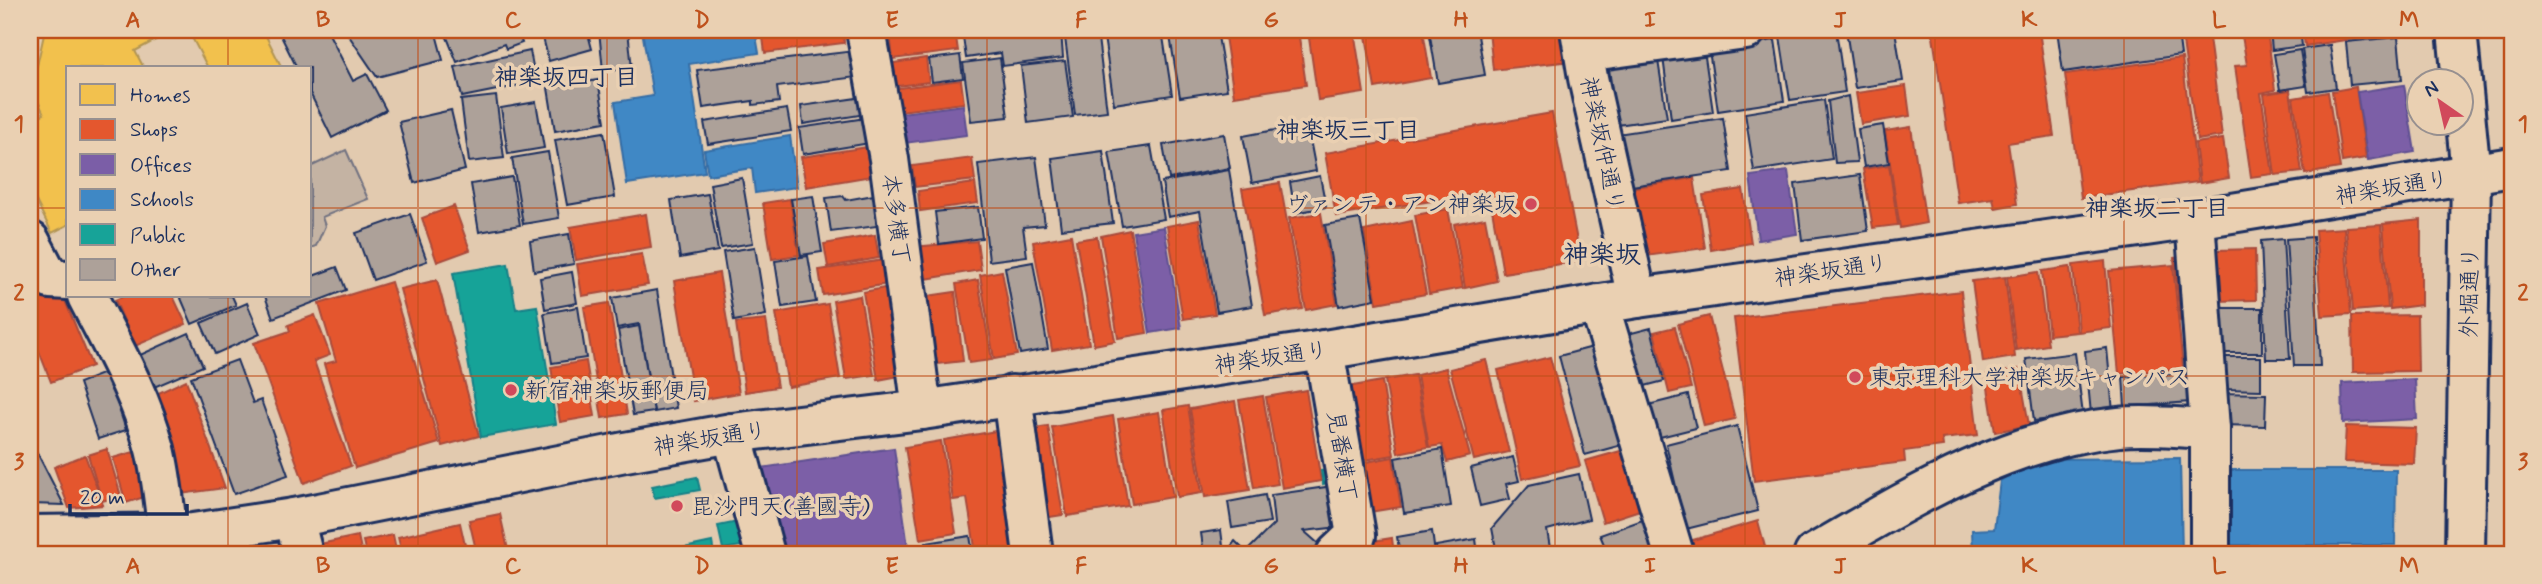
<svg xmlns="http://www.w3.org/2000/svg" width="2542" height="584" font-family="Mynerve,'Klee One',sans-serif">
<style>
.green{fill:#c4b3a3;stroke:#707180;stroke-width:2}
.homes{fill:#f2c14e;stroke:#b29553;stroke-width:2}
.shops{fill:#e4572e;stroke:#a84b3c;stroke-width:2}
.offices{fill:#7b5ea7;stroke:#5e5091;stroke-width:2}
.schools{fill:#3f88c5;stroke:#346da6;stroke-width:2}
.public{fill:#17a398;stroke:#188087;stroke-width:2}
.building{fill:#ada199;stroke:#1b2f5e;stroke-width:2}
.lines{fill:none;stroke-linecap:round;stroke-linejoin:round}
.minor-casing{stroke:#1b2f5e;stroke-width:44}
.major-casing{stroke:#1b2f5e;stroke-width:44}
.minor{stroke:#ead0b2;stroke-width:38}
.major{stroke:#ead0b2;stroke-width:38}
.grid{fill:none;stroke:#bf511c;stroke-width:2;stroke-opacity:0.55}
.poi-dot{fill:#d1495b;stroke:#ead0b2;stroke-width:2.5}
.labels{text-anchor:middle;stroke-width:7;stroke-linejoin:round;paint-order:stroke}
.street-label{font-size:23px;fill:#1b2f5e;stroke:#ead0b2}
.poi-label{font-size:23px;fill:#1b2f5e;stroke:#ead0b2;text-anchor:start}
.neighbourhood-label{font-size:24px;font-weight:bold;fill:#1b2f5e;stroke:#ead0b2}
.quarter-label{font-size:26px;font-weight:bold;fill:#1b2f5e;stroke:#ead0b2}
.neatline{fill:none;stroke:#bf511c;stroke-width:2.5}
.grid-label{font-size:23px;text-anchor:middle;font-weight:bold;fill:#bf511c}
</style>
<rect width="100%" height="100%" fill="#e2caaf"/>
<filter id="ink" filterUnits="userSpaceOnUse"><feTurbulence type="fractalNoise" baseFrequency=".0143" numOctaves="2"/><feDisplacementMap in="SourceGraphic" scale="14" xChannelSelector="R" yChannelSelector="G"/><feConvolveMatrix kernelMatrix="1 2 1 2 8 2 1 2 1" color-interpolation-filters="sRGB"/></filter>
<g filter="url(#ink)">
<!-- green -->
<polygon class="green" points="346,150 368,199 322,217 325,226 316,246 310,248 310,167"/>
<!-- homes -->
<g class="homes">
<polygon points="45,30 174,30 135,51 144,68 68,68 68,225 52,233 30,189 30,120 44,114 32,88"/>
<polygon points="188,30 263,30 282,68 208,68"/>
</g>
<!-- shops -->
<g class="shops">
<polygon points="762,30 843,30 844,43 765,53"/>
<polygon points="913,30 955,30 958,51 893,59 890,33"/>
<polygon points="1224,30 1298,30 1306,85 1234,96"/>
<polygon points="1365,30 1423,30 1431,78 1375,88"/>
<polygon points="1489,30 1567,30 1571,61 1493,70"/>
<polygon points="1932,30 2039,30 2054,136 2008,143 2017,204 1995,208 1993,198 1958,203"/>
<polygon points="2241,30 2267,30 2275,90 2261,93 2273,174 2251,177 2235,66 2247,65"/>
<polygon points="2303,30 2400,30 2400,32 2305,46"/>
<polygon points="1354,31 1364,93 1318,100 1309,38"/>
<polygon points="2209,38 2222,136 2197,140 2183,42"/>
<polygon points="926,58 929,82 890,87 887,64"/>
<polygon points="2182,58 2198,182 2081,198 2065,74"/>
<polygon points="961,80 964,103 893,112 890,89"/>
<polygon points="1906,86 1910,116 1861,124 1856,93"/>
<polygon points="2356,87 2366,158 2342,162 2332,91"/>
<polygon points="2290,90 2302,172 2275,175 2264,94"/>
<polygon points="2328,92 2340,168 2305,174 2293,98"/>
<polygon points="1552,113 1581,261 1503,273 1489,192 1336,216 1325,153"/>
<polygon points="1911,127 1926,223 1900,228 1885,131"/>
<polygon points="2223,139 2229,178 2200,183 2195,143"/>
<polygon points="868,147 872,176 806,187 801,157"/>
<polygon points="972,158 975,180 915,187 912,166"/>
<polygon points="1889,165 1898,225 1873,228 1863,169"/>
<polygon points="1694,178 1705,248 1639,257 1629,188"/>
<polygon points="975,183 978,203 920,211 918,191"/>
<polygon points="1280,183 1303,309 1265,315 1242,189"/>
<polygon points="1743,189 1751,243 1711,250 1703,195"/>
<polygon points="790,199 799,255 772,259 763,203"/>
<polygon points="454,206 470,250 437,262 422,218"/>
<polygon points="1448,209 1463,288 1429,294 1415,215"/>
<polygon points="1321,213 1337,304 1306,310 1289,218"/>
<polygon points="646,214 651,247 576,260 570,227"/>
<polygon points="1485,218 1497,281 1465,288 1454,224"/>
<polygon points="1199,220 1215,314 1183,319 1167,226"/>
<polygon points="2421,220 2421,305 2390,309 2383,224"/>
<polygon points="1412,221 1426,294 1377,303 1364,231"/>
<polygon points="2381,225 2388,308 2353,311 2346,227"/>
<polygon points="2344,228 2351,314 2322,316 2315,230"/>
<polygon points="1130,230 1147,333 1118,338 1101,236"/>
<polygon points="875,235 879,258 828,267 824,244"/>
<polygon points="1071,235 1089,344 1052,350 1033,242"/>
<polygon points="1097,237 1115,341 1094,345 1076,240"/>
<polygon points="977,241 981,270 919,280 914,247"/>
<polygon points="2255,249 2256,300 2216,301 2216,250"/>
<polygon points="642,254 648,285 582,296 577,264"/>
<polygon points="2195,256 2200,319 2180,321 2174,258"/>
<polygon points="884,260 888,284 823,295 819,270"/>
<polygon points="2105,261 2111,328 2079,332 2073,265"/>
<polygon points="2173,265 2183,368 2119,374 2109,271"/>
<polygon points="2070,267 2077,332 2049,335 2042,271"/>
<polygon points="1002,271 1017,355 994,359 980,275"/>
<polygon points="2038,272 2048,345 2016,350 2007,277"/>
<polygon points="719,273 739,393 694,401 674,281"/>
<polygon points="2005,277 2015,357 1983,362 1972,281"/>
<polygon points="437,280 479,436 442,446 400,289"/>
<polygon points="978,280 992,360 969,363 956,284"/>
<polygon points="391,282 439,443 355,468 324,364 336,361 319,304"/>
<polygon points="890,287 905,375 878,380 863,292"/>
<polygon points="61,291 92,366 51,382 30,328 30,303"/>
<polygon points="1961,291 1978,435 1942,439 1943,446 1904,451 1905,462 1754,481 1734,318"/>
<polygon points="955,292 963,361 929,365 920,297"/>
<polygon points="124,296 173,296 186,324 135,346 115,300"/>
<polygon points="860,296 874,375 846,379 833,301"/>
<polygon points="609,303 627,414 602,418 584,307"/>
<polygon points="828,304 840,378 788,387 776,313"/>
<polygon points="315,315 330,355 314,361 351,466 304,483 254,343 290,331 288,325"/>
<polygon points="2417,315 2418,371 2353,372 2352,316"/>
<polygon points="1709,316 1735,419 1704,426 1678,324"/>
<polygon points="766,320 777,387 745,392 736,323"/>
<polygon points="1675,327 1691,388 1669,393 1654,332"/>
<polygon points="1550,357 1580,466 1522,479 1498,370"/>
<polygon points="1486,360 1509,452 1474,460 1450,369"/>
<polygon points="586,361 595,416 560,422 551,367"/>
<polygon points="1446,368 1470,456 1447,462 1442,445 1429,447 1417,375"/>
<polygon points="2019,369 2029,425 1995,432 1986,375"/>
<polygon points="1415,375 1428,447 1398,453 1385,380"/>
<polygon points="186,380 225,488 181,494 152,396"/>
<polygon points="1382,381 1394,455 1353,462 1341,388"/>
<polygon points="1306,390 1321,481 1282,488 1266,397"/>
<polygon points="1263,396 1278,484 1254,488 1239,400"/>
<polygon points="1235,401 1250,490 1205,497 1190,409"/>
<polygon points="1188,406 1202,493 1177,497 1163,410"/>
<polygon points="1159,412 1173,497 1132,504 1118,419"/>
<polygon points="1113,416 1128,506 1067,516 1052,427"/>
<polygon points="1048,426 1063,515 1043,518 1028,429"/>
<polygon points="2346,426 2416,428 2414,464 2344,462"/>
<polygon points="996,431 1015,550 976,554 967,498 953,500 944,440"/>
<polygon points="941,441 956,533 920,539 905,447"/>
<polygon points="1631,448 1649,507 1603,522 1585,461"/>
<polygon points="107,449 121,496 102,501 88,455"/>
<polygon points="134,452 147,496 126,503 113,458"/>
<polygon points="85,455 103,505 69,508 54,467"/>
<polygon points="1393,457 1401,507 1363,513 1355,464"/>
<polygon points="500,514 509,554 477,554 469,520"/>
<polygon points="1758,521 1767,554 1689,554 1686,542"/>
<polygon points="460,523 467,554 402,554 398,537"/>
<polygon points="393,535 397,554 366,554 363,541"/>
<polygon points="358,536 362,554 317,554 315,545"/>
<polygon points="1392,538 1394,554 1368,554 1366,542"/>
</g>
<!-- offices -->
<g class="offices">
<polygon points="2404,85 2415,152 2368,160 2357,92"/>
<polygon points="963,105 967,135 897,144 893,114"/>
<polygon points="1788,171 1797,234 1758,240 1750,176"/>
<polygon points="1164,227 1181,328 1150,333 1133,232"/>
<polygon points="2415,379 2417,419 2343,423 2342,383"/>
<polygon points="894,448 909,554 783,554 761,468"/>
</g>
<!-- schools -->
<g class="schools">
<polygon points="642,30 755,30 759,53 689,64 705,172 627,184 615,102 653,96"/>
<polygon points="790,136 797,187 755,193 752,168 708,175 704,150"/>
<polygon points="2180,458 2182,554 1973,554 1972,530 1994,529 2000,481 2034,459"/>
<polygon points="2229,470 2396,470 2395,545 2229,545"/>
<polygon points="2232,550 2308,553 2308,554 2232,554"/>
</g>
<!-- public -->
<g class="public">
<polygon points="508,264 516,309 537,306 556,424 481,437 453,273"/>
<polygon points="1334,468 1337,481 1323,484 1321,471"/>
<polygon points="697,477 700,490 654,498 652,486"/>
<polygon points="743,521 747,545 723,549 718,526"/>
<polygon points="712,542 714,554 660,554 660,553"/>
</g>
<!-- building -->
<g class="building">
<polygon points="278,30 327,30 353,81 367,74 386,110 332,138 310,93 310,68 297,68"/>
<polygon points="345,30 435,30 443,60 377,77"/>
<polygon points="444,30 510,30 512,34 518,32 522,43 506,49 504,44 457,62"/>
<polygon points="541,30 587,30 592,49 549,61"/>
<polygon points="599,30 628,30 632,69 603,71"/>
<polygon points="962,30 1061,30 1063,58 1003,66 1001,53 966,58"/>
<polygon points="1064,30 1097,30 1107,111 1075,115"/>
<polygon points="1103,30 1162,30 1172,95 1114,104"/>
<polygon points="1169,30 1217,30 1227,90 1180,97"/>
<polygon points="1306,30 1347,30 1307,36"/>
<polygon points="1429,30 1477,30 1485,75 1438,83"/>
<polygon points="1779,30 1836,30 1845,92 1790,100"/>
<polygon points="1846,30 1895,30 1903,81 1855,88"/>
<polygon points="2057,30 2201,30 2202,36 2179,40 2181,55 2063,72"/>
<polygon points="2270,30 2300,30 2302,46 2272,50"/>
<polygon points="2398,37 2402,80 2350,85 2346,42"/>
<polygon points="1775,40 1784,101 1718,111 1709,50"/>
<polygon points="2330,45 2336,88 2308,92 2302,49"/>
<polygon points="1704,50 1713,112 1671,119 1663,57"/>
<polygon points="2300,50 2306,86 2280,90 2274,54"/>
<polygon points="530,51 536,82 462,97 455,67"/>
<polygon points="854,51 857,77 777,87 779,102 753,105 753,101 703,108 697,70"/>
<polygon points="1657,54 1667,118 1617,125 1608,62"/>
<polygon points="960,55 963,78 932,82 929,59"/>
<polygon points="1000,58 1008,117 971,121 963,63"/>
<polygon points="1065,61 1073,117 1028,123 1021,66"/>
<polygon points="598,80 605,122 555,131 548,88"/>
<polygon points="496,96 504,158 469,162 461,100"/>
<polygon points="1848,96 1857,162 1835,163 1828,101"/>
<polygon points="864,97 866,114 803,124 801,106"/>
<polygon points="1824,100 1832,159 1754,171 1745,113"/>
<polygon points="536,102 544,148 508,154 501,108"/>
<polygon points="787,109 791,131 708,144 704,122"/>
<polygon points="451,110 465,170 414,183 399,122"/>
<polygon points="866,118 870,143 803,154 799,128"/>
<polygon points="1723,118 1731,171 1625,187 1617,134"/>
<polygon points="1307,124 1316,171 1252,183 1243,136"/>
<polygon points="1883,125 1889,163 1864,167 1858,129"/>
<polygon points="604,132 615,197 567,205 555,140"/>
<polygon points="1224,134 1230,168 1169,179 1163,145"/>
<polygon points="1151,146 1164,219 1122,226 1109,152"/>
<polygon points="1103,151 1113,223 1061,229 1052,158"/>
<polygon points="548,152 559,218 523,224 512,158"/>
<polygon points="1036,157 1045,225 1023,227 1027,256 989,261 978,164"/>
<polygon points="1229,170 1252,306 1217,312 1200,211 1168,217 1162,182"/>
<polygon points="1860,175 1868,231 1802,240 1795,184"/>
<polygon points="1320,176 1326,207 1295,213 1290,182"/>
<polygon points="512,177 520,225 479,232 471,184"/>
<polygon points="742,178 753,243 721,248 710,184"/>
<polygon points="708,194 718,251 680,258 671,200"/>
<polygon points="874,195 877,226 831,232 826,198 843,196 846,200"/>
<polygon points="813,196 822,252 801,255 791,199"/>
<polygon points="978,207 982,238 939,244 935,212"/>
<polygon points="410,214 427,261 373,280 356,233"/>
<polygon points="1360,219 1375,299 1339,306 1325,225"/>
<polygon points="569,234 574,264 534,271 530,241"/>
<polygon points="2313,237 2320,366 2294,366 2286,239"/>
<polygon points="2283,239 2290,359 2266,359 2261,241"/>
<polygon points="755,247 766,315 734,321 723,252"/>
<polygon points="808,256 816,302 782,307 775,261"/>
<polygon points="1033,262 1048,349 1020,354 1005,267"/>
<polygon points="337,267 346,290 273,318 265,296 310,296 310,277"/>
<polygon points="572,272 577,303 545,309 540,278"/>
<polygon points="657,290 676,408 654,412 639,324 617,328 612,298"/>
<polygon points="180,296 232,296 236,305 192,324"/>
<polygon points="247,303 260,334 215,354 201,323"/>
<polygon points="578,307 586,358 552,363 544,313"/>
<rect x="2217" y="308" width="45" height="45"/>
<polygon points="639,326 654,412 633,415 618,330"/>
<polygon points="1651,328 1664,381 1637,388 1624,335"/>
<polygon points="189,333 203,366 154,387 140,355"/>
<polygon points="1604,344 1629,443 1585,455 1559,356"/>
<polygon points="2107,348 2113,412 2091,414 2085,351"/>
<polygon points="2075,353 2083,415 2034,421 2026,359"/>
<polygon points="2224,357 2261,357 2261,390 2224,389"/>
<polygon points="237,360 253,403 261,400 288,475 234,494 191,377"/>
<polygon points="107,372 126,430 98,439 79,383"/>
<polygon points="2188,373 2190,402 2125,407 2123,377"/>
<polygon points="2219,393 2266,394 2265,426 2219,425"/>
<polygon points="1688,395 1696,428 1656,438 1648,405"/>
<polygon points="1737,426 1758,511 1686,529 1666,444"/>
<polygon points="30,439 64,505 30,504"/>
<polygon points="1442,449 1451,506 1404,513 1395,458"/>
<polygon points="1513,457 1519,481 1506,484 1510,499 1480,506 1471,468"/>
<polygon points="1579,474 1589,519 1547,530 1551,554 1497,554 1492,528 1529,485"/>
<polygon points="1333,486 1339,527 1304,531 1321,546 1310,554 1252,554 1248,550 1274,524 1271,495"/>
<polygon points="1265,495 1270,522 1232,528 1228,502"/>
<polygon points="1648,518 1661,554 1608,554 1600,535"/>
<polygon points="1221,530 1224,554 1204,554 1201,533"/>
<polygon points="1432,531 1435,554 1400,554 1397,537"/>
<polygon points="970,536 973,554 928,554 926,543"/>
<polygon points="1476,539 1478,554 1437,554 1436,546"/>
<polygon points="1235,541 1248,554 1236,554 1230,548"/>
</g>
<g class="lines">
<defs>
<g id="minor">
<polyline points="866,30 889,159 922,410"/>
<polyline points="1580,30 1588,78 1637,298"/>
<polyline points="1584,52 1746,30"/>
<polyline points="2195,219 2210,429 2210,554"/>
<polyline points="30,241 50,279 68,280"/>
<path d="M 87,296 C 112,345 141,395 155,449 C 162,477 164,505 168,534"/>
<polyline points="1599,304 1674,554"/>
<polyline points="1324,350 1356,535 1336,554"/>
<polyline points="1012,395 1033,554"/>
<polyline points="732,433 765,554"/>
<polyline points="294,518 303,554"/>
<polyline points="30,535 193,533 294,518 625,452 732,433 922,410 1324,350 1637,298 2195,219 2512,167"/>
<path d="M 1814,554 C 1909,499 2007,438 2119,427 C 2148,424 2180,428 2210,429"/>
</g>
<polyline id="major" points="2457,30 2471,174 2465,554"/>
</defs>
<!-- minor casing -->
<use href="#minor" class="minor-casing"/>
<!-- major casing -->
<use href="#major" class="major-casing"/>
<!-- minor -->
<use href="#minor" class="minor"/>
<!-- major -->
<use href="#major" class="major"/>
</g>
</g>
<!-- grid -->
<path class="grid" d="M 228,30 L 228,68M 418,30 L 418,554M 607,30 L 607,554M 797,30 L 797,554M 987,30 L 987,554M 1176,30 L 1176,554M 1366,30 L 1366,554M 1555,30 L 1555,554M 1745,30 L 1745,554M 1935,30 L 1935,554M 2124,30 L 2124,554M 2314,30 L 2314,554M 30,208 L 68,208M 310,208 L 2512,208M 228,296 L 228,554M 30,376 L 2512,376"/>
<!-- markers -->
<g class="poi-dot">
<circle cx="1531" cy="204" r="7"/>
<circle cx="1855" cy="377" r="7"/>
<circle cx="511" cy="390" r="7"/>
<circle cx="677" cy="506" r="7"/>
</g>
<g class="labels">
<!-- street labels -->
<g class="street-label">
<text transform="translate(1603 144) rotate(78)" y="8">神楽坂仲通り</text>
<text transform="translate(2392 187) rotate(-9)" y="8">神楽坂通り</text>
<text transform="translate(897 219) rotate(82)" y="8">本多横丁</text>
<text transform="translate(1831 270) rotate(-8)" y="8">神楽坂通り</text>
<text transform="translate(2469 292) rotate(-89)" y="8">外堀通り</text>
<text transform="translate(1271 357) rotate(-8)" y="8">神楽坂通り</text>
<text transform="translate(710 438) rotate(-9)" y="8">神楽坂通り</text>
<text transform="translate(1343 456) rotate(81)" y="8">見番横丁</text>
</g>
<!-- poi labels -->
<g class="poi-label">
<text x="1517" y="212" text-anchor="end">ヴァンテ・アン神楽坂</text>
<text x="1869" y="385">東京理科大学神楽坂キャンパス</text>
<text x="525" y="398">新宿神楽坂郵便局</text>
<text x="691" y="514">毘沙門天(善國寺)</text>
</g>
<!-- neighbourhood labels -->
<g class="neighbourhood-label">
<text x="566" y="85">神楽坂四丁目</text>
<text x="1348" y="138">神楽坂三丁目</text>
<text x="2157" y="216">神楽坂二丁目</text>
</g>
<!-- quarter labels -->
<g class="quarter-label">
<text x="1602" y="263">神楽坂</text>
</g>
</g>
<!-- margin -->
<rect width="2542" height="584" fill="none" stroke="#ead0b2" stroke-width="77"/>
<!-- legend -->
<rect x="66" y="66" width="245" height="231" fill="#ead0b2" stroke="#979090" stroke-width="2"/>
<rect x="80" y="84" width="35" height="21" fill="#f2c14e" stroke="#979090" stroke-width="2"/>
<text x="130" y="102" font-size="21" fill="#1b2f5e">Homes</text>
<rect x="80" y="119" width="35" height="21" fill="#e4572e" stroke="#979090" stroke-width="2"/>
<text x="130" y="136" font-size="21" fill="#1b2f5e">Shops</text>
<rect x="80" y="154" width="35" height="21" fill="#7b5ea7" stroke="#979090" stroke-width="2"/>
<text x="130" y="172" font-size="21" fill="#1b2f5e">Offices</text>
<rect x="80" y="189" width="35" height="21" fill="#3f88c5" stroke="#979090" stroke-width="2"/>
<text x="130" y="206" font-size="21" fill="#1b2f5e">Schools</text>
<rect x="80" y="224" width="35" height="21" fill="#17a398" stroke="#979090" stroke-width="2"/>
<text x="130" y="242" font-size="21" fill="#1b2f5e">Public</text>
<rect x="80" y="259" width="35" height="21" fill="#ada199" stroke="#979090" stroke-width="2"/>
<text x="130" y="276" font-size="21" fill="#1b2f5e">Other</text>
<!-- north arrow -->
<g transform="translate(2440 102) rotate(326)"><circle r="33" fill="#ead0b2" stroke="#979090" stroke-width="2"/>
<path d="M0-5L12 26L0 18L-12 26Z" fill="#d1495b"/>
<text y="-10" font-size="19" font-weight="bold" text-anchor="middle" fill="#1b2f5e">N</text>
</g>
<!-- scale -->
<path d="M70 504v10h117v-10" fill="none" stroke="#1b2f5e" stroke-width="3.5"/>
<text x="80" y="504" font-size="21" fill="#1b2f5e" stroke="#ead0b2" stroke-width="5" paint-order="stroke">20 m</text>
<rect x="38" y="38" width="2466" height="508" class="neatline"/>
<g class="grid-label">
<text x="133" y="27">A</text>
<text x="323" y="27">B</text>
<text x="513" y="27">C</text>
<text x="702" y="27">D</text>
<text x="892" y="27">E</text>
<text x="1081" y="27">F</text>
<text x="1271" y="27">G</text>
<text x="1461" y="27">H</text>
<text x="1650" y="27">I</text>
<text x="1840" y="27">J</text>
<text x="2029" y="27">K</text>
<text x="2219" y="27">L</text>
<text x="2409" y="27">M</text>
<text x="19" y="131">1</text>
<text x="2523" y="131">1</text>
<text x="19" y="300">2</text>
<text x="2523" y="300">2</text>
<text x="19" y="469">3</text>
<text x="2523" y="469">3</text>
<text x="133" y="573">A</text>
<text x="323" y="573">B</text>
<text x="513" y="573">C</text>
<text x="702" y="573">D</text>
<text x="892" y="573">E</text>
<text x="1081" y="573">F</text>
<text x="1271" y="573">G</text>
<text x="1461" y="573">H</text>
<text x="1650" y="573">I</text>
<text x="1840" y="573">J</text>
<text x="2029" y="573">K</text>
<text x="2219" y="573">L</text>
<text x="2409" y="573">M</text>
</g>
</svg>
